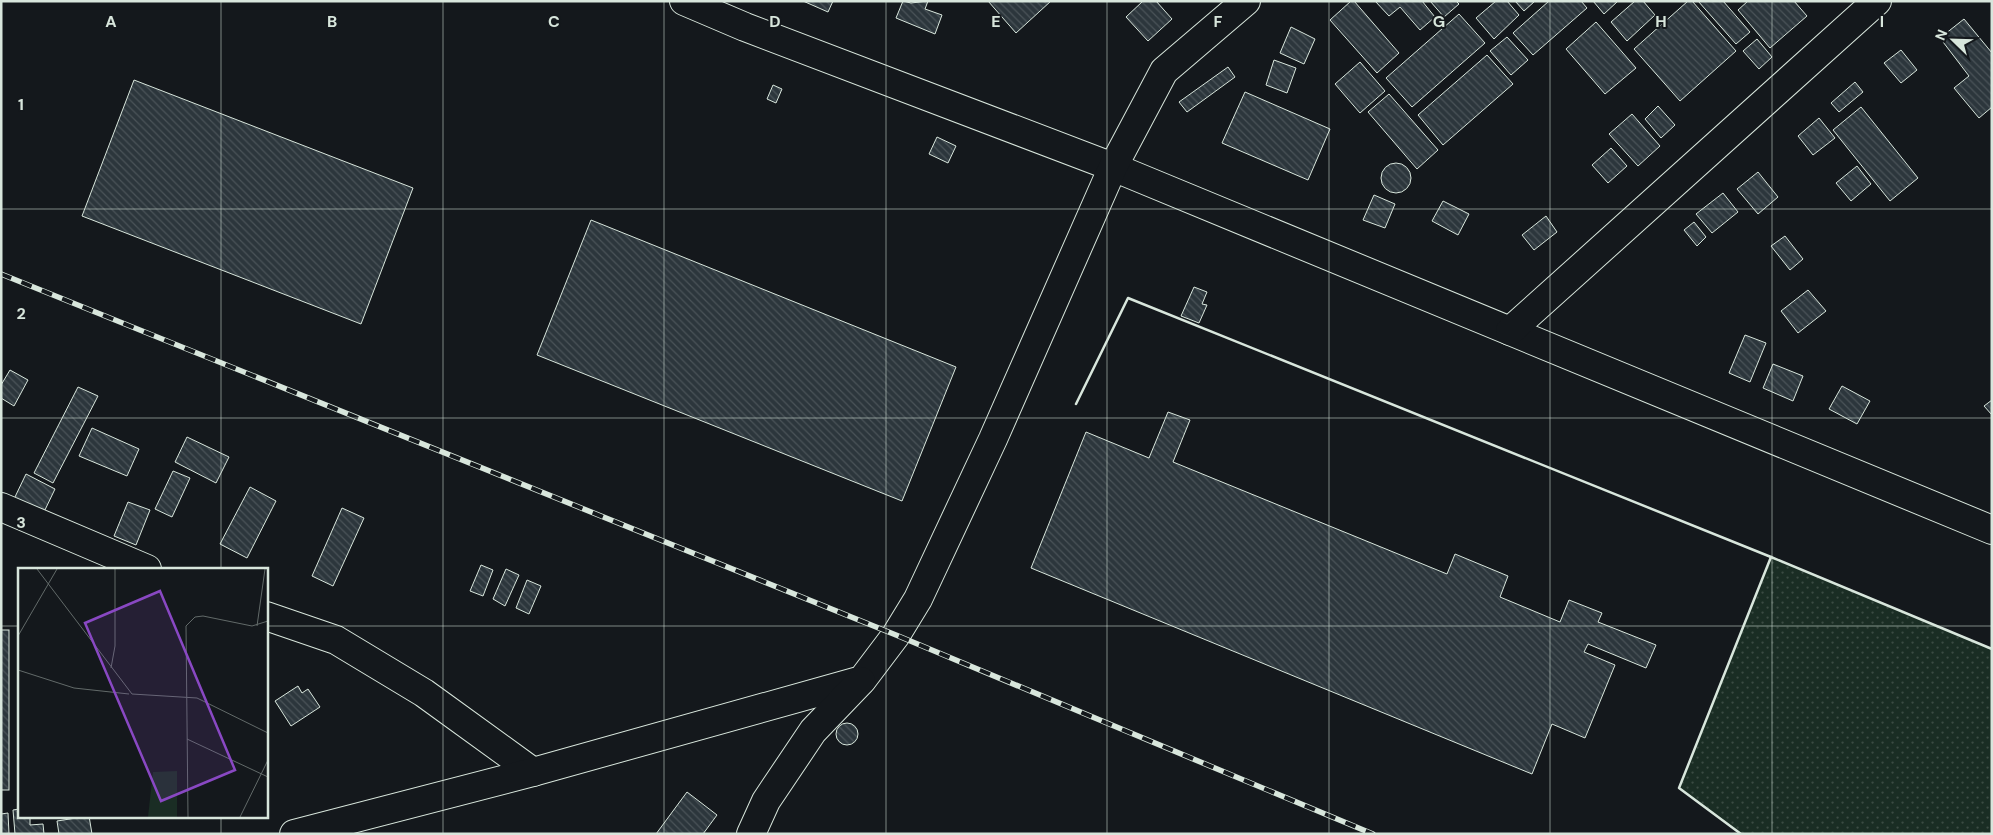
<svg xmlns="http://www.w3.org/2000/svg" width="1993" height="835" font-family="'DM Sans',sans-serif">
<style>
.grass{fill:url(#grass-dots);stroke:#939e99}
.building{fill:url(#building-back-hatch);stroke:#d8e6dc}
.lines{fill:none;stroke-linecap:round;stroke-linejoin:round}
.street-casing{stroke:#d8e6dc;stroke-width:30}
.street{stroke:#14181c;stroke-width:28}
.rail-casing{stroke:#d8e6dc;stroke-width:5.5}
.rail{stroke:#14181c;stroke-width:4;stroke-dasharray:11;stroke-linecap:butt}
.wall{stroke:#d8e6dc;stroke-width:2.5}
.grid{fill:none;stroke:#d8e6dc;stroke-width:1;stroke-opacity:0.55}
.inset-road{fill:none;stroke:#626a69;stroke-width:1}
.view{fill:#8948c3;fill-opacity:0.15;stroke:#8948c3;stroke-width:2.5}
.inset-edge{fill:none;stroke:#d8e6dc;stroke-width:2.5}
.grid-label{font-size:16px;text-anchor:middle;font-weight:bold;fill:#d8e6dc;stroke:#14181c;stroke-width:4;stroke-linejoin:round;paint-order:stroke}
</style>
<defs>
<pattern id="grass-dots" width="8" height="8" patternUnits="userSpaceOnUse" patternTransform="scale(1.25)"><rect width="8" height="8" fill="#1a2d24"/><path d="M2 2h.1M6 6h.1" fill="none" stroke="#3b4b43" stroke-width="1.8" stroke-linecap="round"/></pattern>
<pattern id="building-back-hatch" width="6" height="6" patternUnits="userSpaceOnUse" patternTransform="scale(1.25)"><rect width="6" height="6" fill="#2c363c"/><path d="M-1 5l2 2M0 0l6 6M5-1l2 2" fill="none" stroke="#4a5358"/></pattern>
</defs>
<rect width="100%" height="100%" fill="#14181c"/>
<!-- grass -->
<polygon class="grass" points="1771,557 1992,649 1992,834 1741,834 1679,788"/>
<!-- building -->
<g class="building">
<polygon points="803,1 833,1 828,12"/>
<polygon points="903,1 911,3 928,1 925,9 942,15 935,34 896,18"/>
<polygon points="988,1 1051,1 1016,33"/>
<polygon points="1143,1 1156,1 1172,19 1148,41 1126,17"/>
<polygon points="1351,1 1354,1 1399,53 1377,73 1330,20"/>
<polygon points="1375,1 1422,1 1435,17 1420,30 1400,7 1389,16"/>
<polygon points="1430,1 1456,1 1459,4 1444,17"/>
<polygon points="1496,1 1507,1 1519,15 1494,39 1476,18"/>
<polygon points="1515,1 1535,1 1524,11"/>
<polygon points="1549,1 1581,1 1587,8 1533,55 1513,33"/>
<polygon points="1593,1 1618,1 1604,14"/>
<polygon points="1635,1 1643,1 1655,15 1627,41 1611,22"/>
<polygon points="1688,1 1692,1 1736,51 1680,101 1634,49"/>
<polygon points="1698,1 1723,1 1750,32 1736,44"/>
<polygon points="1748,1 1794,1 1807,16 1770,48 1738,10"/>
<polygon points="1459,14 1485,43 1412,107 1386,78"/>
<polygon points="1964,19 1992,53 1992,107 1979,118 1954,88 1969,76 1940,38"/>
<polygon points="1596,22 1636,68 1605,94 1566,49"/>
<polygon points="1291,27 1315,39 1304,64 1280,53"/>
<polygon points="1507,37 1528,60 1511,75 1490,51"/>
<polygon points="1757,39 1772,57 1759,69 1743,51"/>
<polygon points="1901,50 1917,70 1901,83 1884,63"/>
<polygon points="1487,55 1513,84 1443,145 1418,115"/>
<polygon points="1274,60 1296,68 1287,93 1266,85"/>
<polygon points="1360,62 1385,91 1360,113 1335,84"/>
<polygon points="1228,67 1235,77 1187,112 1179,102"/>
<polygon points="134,80 413,188 361,324 82,216"/>
<polygon points="1855,82 1863,92 1839,112 1831,103"/>
<polygon points="773,85 782,89 776,103 767,99"/>
<polygon points="1245,92 1330,129 1308,180 1222,143"/>
<polygon points="1389,94 1438,150 1417,169 1368,112"/>
<polygon points="1658,106 1675,125 1661,138 1645,119"/>
<polygon points="1861,107 1918,178 1890,201 1833,130"/>
<polygon points="1632,114 1660,146 1638,166 1609,134"/>
<polygon points="1819,118 1835,138 1813,155 1798,136"/>
<polygon points="937,137 956,146 948,163 929,154"/>
<polygon points="1611,148 1627,166 1608,183 1592,165"/>
<circle cx="1396" cy="178" r="15"/>
<polygon points="1857,166 1871,184 1851,201 1836,183"/>
<polygon points="1758,172 1778,197 1758,214 1737,189"/>
<polygon points="1723,193 1738,212 1712,233 1696,214"/>
<polygon points="1374,195 1395,204 1385,228 1363,220"/>
<polygon points="1443,201 1469,214 1458,235 1432,221"/>
<polygon points="1546,216 1557,232 1534,250 1522,235"/>
<polygon points="591,220 956,367 902,501 537,355"/>
<polygon points="1694,222 1706,237 1697,246 1684,230"/>
<polygon points="1785,236 1803,259 1790,270 1771,246"/>
<polygon points="1194,287 1207,292 1202,304 1207,305 1199,323 1181,316"/>
<polygon points="1808,290 1826,311 1798,333 1781,311"/>
<polygon points="1745,335 1766,343 1750,382 1729,373"/>
<polygon points="1773,364 1803,376 1793,401 1763,388"/>
<polygon points="10,370 28,380 14,406 1,398 1,385"/>
<polygon points="1842,386 1870,401 1857,424 1829,409"/>
<polygon points="78,387 98,396 53,483 34,473"/>
<polygon points="1992,400 1992,415 1984,406"/>
<polygon points="1168,412 1190,420 1173,462 1447,574 1455,554 1508,576 1500,597 1560,622 1569,600 1602,613 1598,622 1656,645 1646,668 1588,644 1584,652 1615,665 1585,738 1552,724 1532,774 1031,568 1086,432 1149,458"/>
<polygon points="92,428 139,449 127,476 79,456"/>
<polygon points="187,437 229,457 216,483 175,462"/>
<polygon points="173,471 190,478 172,517 155,509"/>
<polygon points="26,474 55,489 43,514 14,499"/>
<polygon points="250,487 276,501 247,558 220,544"/>
<polygon points="128,502 150,510 136,545 114,536"/>
<polygon points="342,508 364,518 333,586 312,576"/>
<polygon points="481,565 493,570 483,596 470,591"/>
<polygon points="506,569 519,575 505,606 493,599"/>
<polygon points="527,580 541,586 529,614 516,608"/>
<rect x="1" y="630" width="8" height="160"/>
<polygon points="298,686 302,693 308,689 320,707 291,726 275,701"/>
<circle cx="847" cy="734" r="11"/>
<polygon points="687,792 717,815 703,834 656,834"/>
<polygon points="19,809 19,816 30,816 30,825 43,824 44,834 15,834 13,810"/>
<polygon points="8,813 9,834 1,834 1,814"/>
<polygon points="89,816 92,834 59,834 57,821"/>
</g>
<g class="lines">
<defs>
<g id="street">
<polyline points="684,1 745,27 1113,167 1992,530"/>
<polyline points="1510,331 1877,1"/>
<polyline points="1,507 147,569"/>
<polyline points="266,616 336,640 424,693 533,772"/>
<polyline points="294,834 533,772 862,680 896,635 918,599 993,439 1113,167 1164,71 1246,1"/>
<polyline points="751,834 766,801 813,731 861,681"/>
</g>
</defs>
<!-- street casing -->
<use href="#street" class="street-casing"/>
<!-- street -->
<use href="#street" class="street"/>
<defs>
<polyline id="rail" points="1,274 896,635 1373,834"/>
</defs>
<!-- rail casing -->
<use href="#rail" class="rail-casing"/>
<!-- rail -->
<use href="#rail" class="rail"/>
<!-- wall -->
<g class="wall">
<polyline points="1076,404 1128,298 1771,557"/>
<polyline points="1741,834 1679,788 1771,557 1992,649"/>
</g>
</g>
<!-- grid -->
<path class="grid" d="M 221,1 L 221,569M 443,1 L 443,834M 664,1 L 664,834M 886,1 L 886,834M 1107,1 L 1107,834M 1329,1 L 1329,834M 1550,1 L 1550,834M 1772,1 L 1772,834M 1,209 L 1992,209M 1,418 L 1992,418M 1,626 L 19,626M 266,626 L 1992,626M 221,816 L 221,834"/>
<!-- overview -->
<g transform="translate(18 568)">
<rect width="250" height="250" fill="#14181c"/>
<path d="M 159,203 L 159,249 L 130,249 L 135,204 Z" fill="#1a2d24"/>
<path class="inset-road" d="M 19,1 L 114,126 L 179,130 L 250,165M 239,58 L 247,1M 0,68 L 39,1M 93,100 L 97,78 L 97,1M 0,102 L 56,120 L 111,126M 169,171 L 250,209M 170,249 L 168,58 L 177,49 L 185,48 L 234,58 L 250,53M 222,249 L 250,192"/>
<path class="view" d="M 142,23 L 217,202 L 143,233 L 67,55 Z"/>
<rect width="250" height="250" class="inset-edge"/>
</g>
<g class="grid-label">
<text x="111" y="27">A</text>
<text x="332" y="27">B</text>
<text x="554" y="27">C</text>
<text x="775" y="27">D</text>
<text x="996" y="27">E</text>
<text x="1218" y="27">F</text>
<text x="1439" y="27">G</text>
<text x="1661" y="27">H</text>
<text x="1882" y="27">I</text>
<text x="21" y="110">1</text>
<text x="21" y="319">2</text>
<text x="21" y="528">3</text>
</g>
<!-- border -->
<rect width="1993" height="835" fill="none" stroke="#d8e6dc" stroke-width="5"/>
<!-- north arrow -->
<g transform="translate(1953 40) rotate(293)" stroke="#14181c" stroke-width="4" paint-order="stroke">
<path d="M0-4L9 19L0 12L-9 19Z" fill="#d8e6dc"/>
<text y="-8" font-size="14" font-weight="bold" text-anchor="middle" fill="#d8e6dc">N</text>
</g>
</svg>
